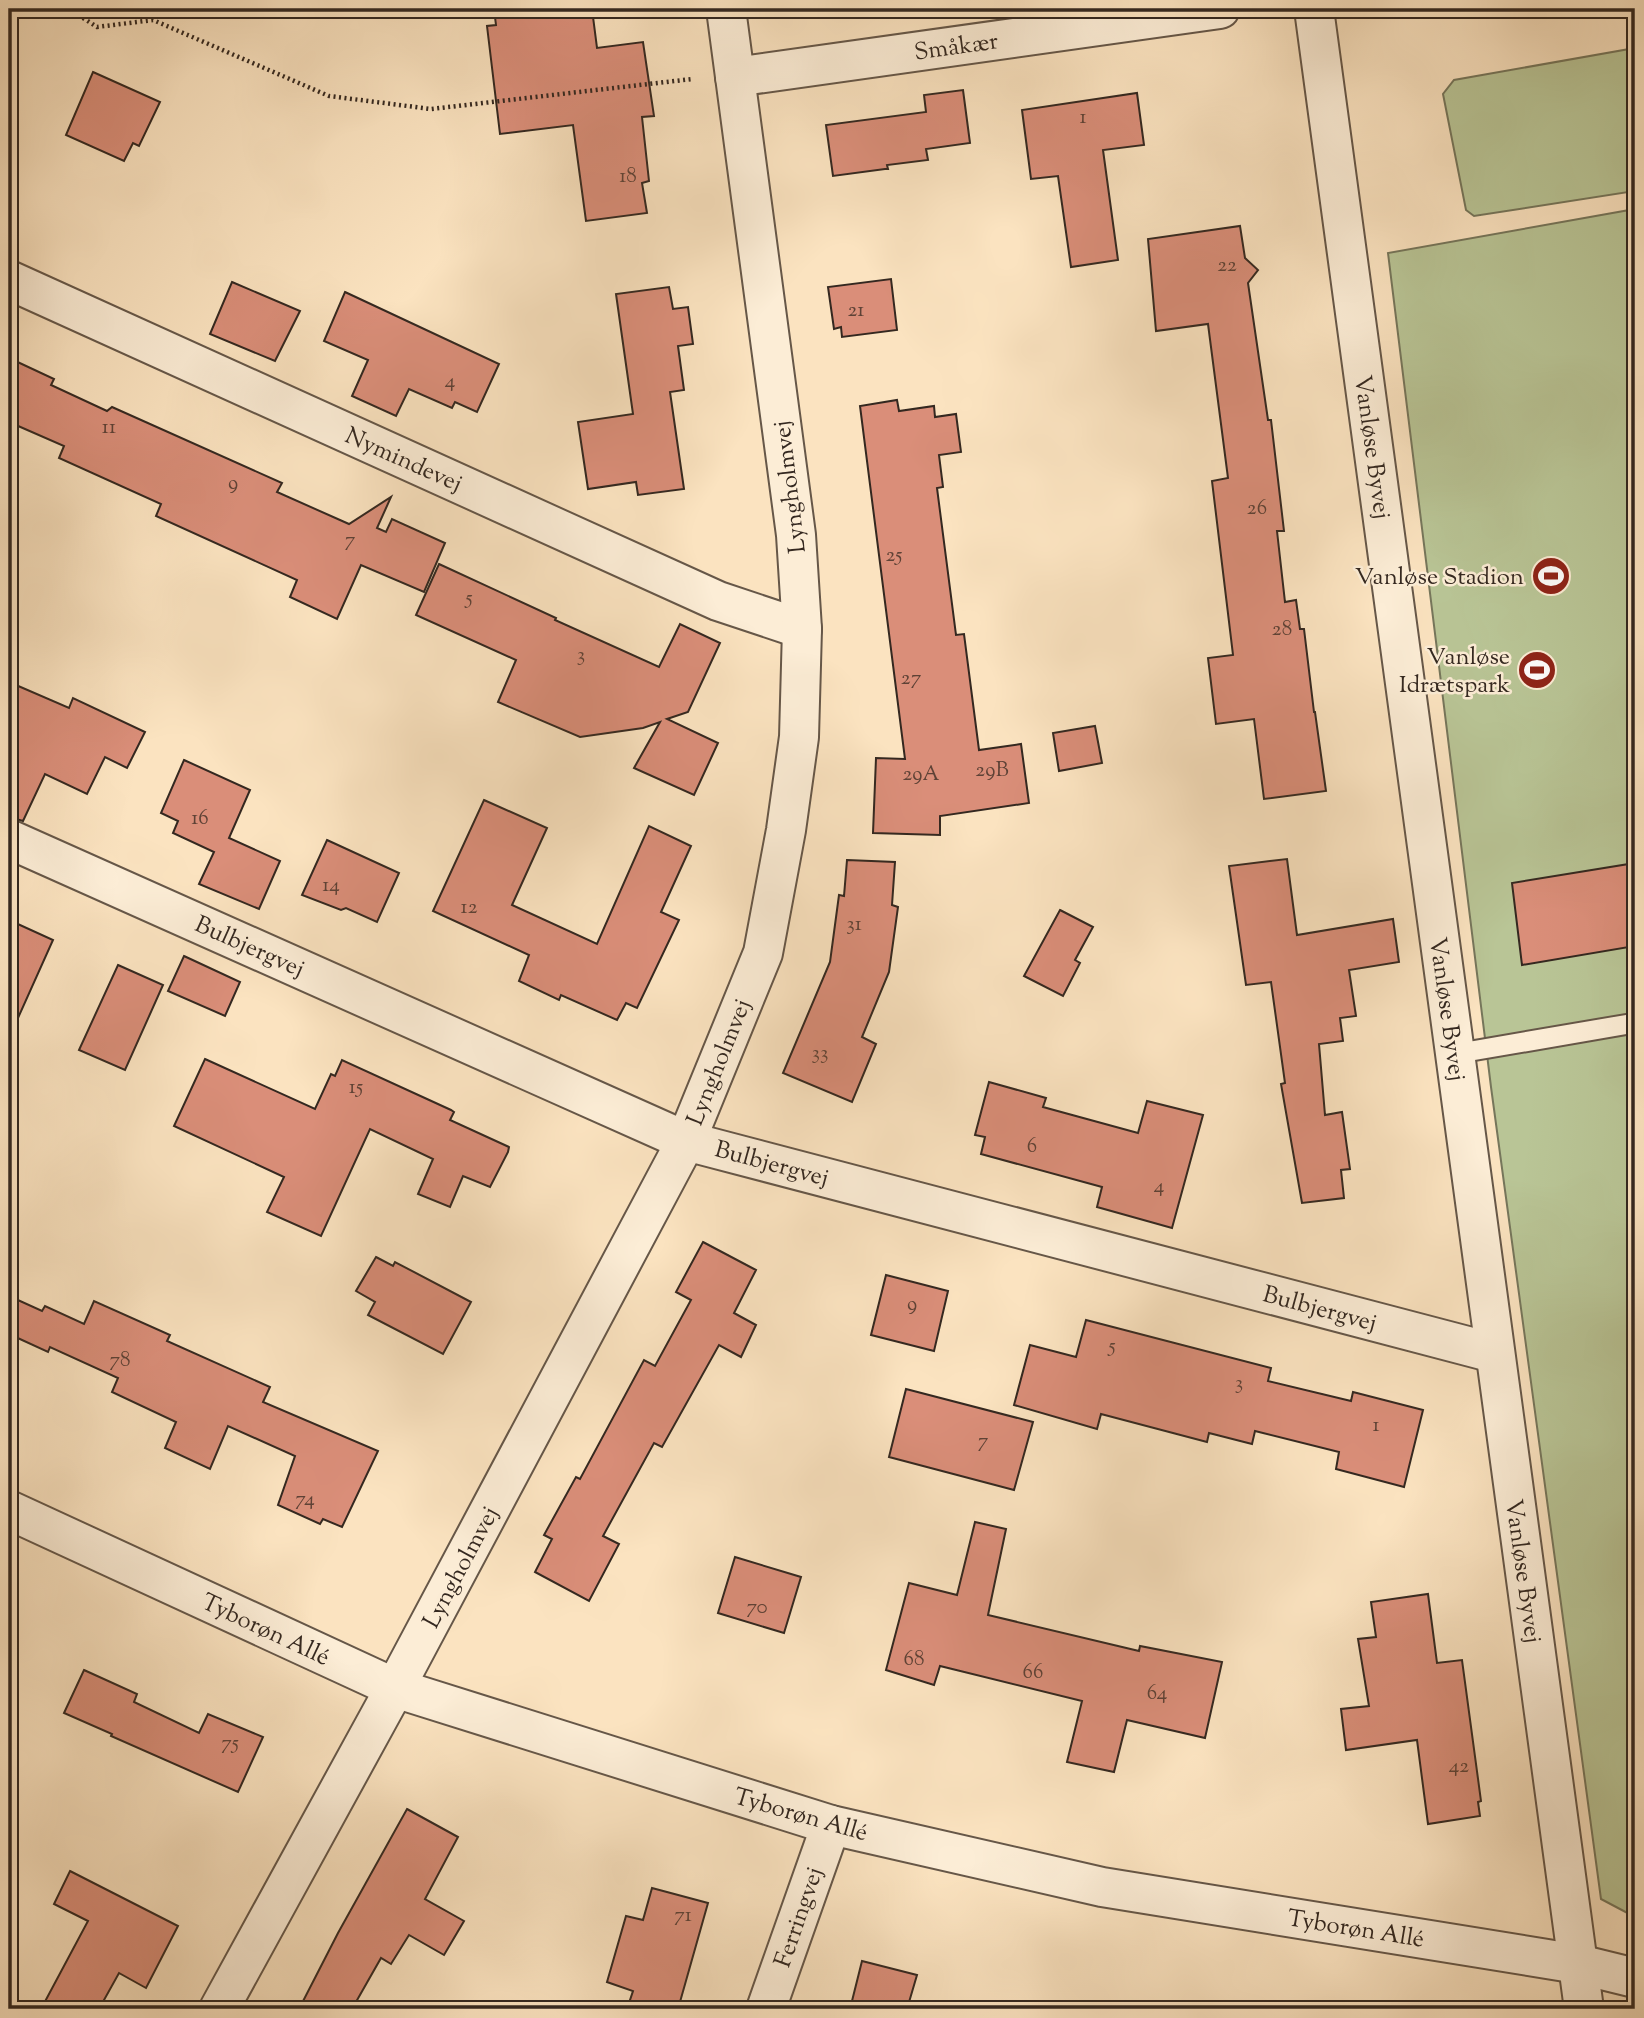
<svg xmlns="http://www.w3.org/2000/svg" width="1644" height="2018" font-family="'Sorts Mill Goudy',serif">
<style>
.green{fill:#b9c596;stroke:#76765b;stroke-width:2}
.building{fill:#da8e79;stroke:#342820;stroke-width:2}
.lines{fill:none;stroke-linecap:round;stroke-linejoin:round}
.lane-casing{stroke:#665748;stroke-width:23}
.street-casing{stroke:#665748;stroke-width:42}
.path{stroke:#342820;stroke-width:4.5;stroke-dasharray:2 3.5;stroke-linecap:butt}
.lane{stroke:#fcedd6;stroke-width:19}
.street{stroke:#fcedd6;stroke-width:38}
.labels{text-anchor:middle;stroke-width:5;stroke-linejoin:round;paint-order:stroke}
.number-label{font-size:21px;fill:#5e4236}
.street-label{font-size:24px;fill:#342820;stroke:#fcedd6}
.poi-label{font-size:24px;fill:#342820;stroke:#fcedd6;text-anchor:end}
</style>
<rect width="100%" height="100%" fill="#fbe3c0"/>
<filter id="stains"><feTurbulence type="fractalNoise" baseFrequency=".00286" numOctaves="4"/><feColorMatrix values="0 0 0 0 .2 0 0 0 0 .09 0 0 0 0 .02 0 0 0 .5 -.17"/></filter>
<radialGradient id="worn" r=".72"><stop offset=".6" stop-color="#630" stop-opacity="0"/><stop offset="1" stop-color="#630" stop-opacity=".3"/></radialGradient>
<!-- green -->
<g class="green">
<polygon points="1635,48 1635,191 1474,216 1466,210 1443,94 1454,80"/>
<polygon points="1635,209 1635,1917 1601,1899 1491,1087 1388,253"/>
</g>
<!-- building -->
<g class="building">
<polygon points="494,9 592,9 597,48 643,42 654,116 642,117 649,181 642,183 647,213 586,221 573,125 500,134 487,26 496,25"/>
<polygon points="93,72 160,102 139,146 133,143 124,161 66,135"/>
<polygon points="963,90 970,143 926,149 928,160 887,165 888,169 885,169 833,176 826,125 926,112 924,95"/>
<polygon points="1137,93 1144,145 1103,150 1118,260 1071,267 1058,176 1031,179 1022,110"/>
<polygon points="1240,226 1245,258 1258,270 1248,283 1268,420 1271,420 1284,531 1277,531 1285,602 1296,600 1300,629 1304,629 1314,712 1315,712 1326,791 1264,799 1254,719 1216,724 1208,658 1233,655 1212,481 1228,478 1208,324 1156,331 1148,239"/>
<polygon points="891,279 897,330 842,337 841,327 834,329 828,287"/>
<polygon points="232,282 300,311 275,361 210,334"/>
<polygon points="669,287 673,309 688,307 693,344 678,346 684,390 670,392 684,489 638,495 636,482 588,489 578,422 633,414 616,294"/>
<polygon points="345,292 499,364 477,412 455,402 452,408 409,389 396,416 352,396 368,360 324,341"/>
<polygon points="9,358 54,379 51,385 107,411 112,407 282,483 277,492 349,524 391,497 377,528 386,532 392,519 445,543 424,592 361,565 337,619 290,597 297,580 156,516 161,504 59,458 64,446 9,422"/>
<polygon points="897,400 899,411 934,406 935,417 956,414 961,452 939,455 943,487 937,488 956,635 964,634 979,750 1021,744 1029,803 940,816 940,835 873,833 876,758 905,759 860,406"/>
<polygon points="439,564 556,618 555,620 659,667 680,624 720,643 688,712 667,719 718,743 694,795 634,768 660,722 643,728 580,737 498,702 516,660 416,615"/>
<polygon points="9,682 69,708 73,698 145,732 127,768 105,757 87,794 45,774 23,821 9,817"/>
<polygon points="1095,726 1102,763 1059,771 1053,733"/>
<polygon points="184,760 250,790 229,838 280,861 259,909 199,884 214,852 173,833 178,821 161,813"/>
<polygon points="484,800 547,828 512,905 597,944 649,826 691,846 661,912 679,920 637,1008 626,1003 617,1020 561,995 559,1000 519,981 529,955 433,911"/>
<polygon points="327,840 399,873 377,922 346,908 341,910 302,895"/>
<polygon points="1287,859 1297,935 1393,919 1399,962 1349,970 1356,1016 1340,1018 1343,1041 1319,1044 1325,1115 1342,1112 1350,1169 1341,1170 1344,1198 1302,1203 1281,1084 1285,1083 1271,982 1246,985 1229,866"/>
<polygon points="847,860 895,862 892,905 898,907 889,972 862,1037 876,1044 852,1102 783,1073 830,962 839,895 844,896"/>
<polygon points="1635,863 1635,946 1522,965 1512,883"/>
<polygon points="1060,910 1093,927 1075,960 1080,963 1063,996 1024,976"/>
<polygon points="9,920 53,940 9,1038"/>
<polygon points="184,956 240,982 225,1016 168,991"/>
<polygon points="118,965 163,985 125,1070 79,1050"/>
<polygon points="205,1059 315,1109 331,1074 335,1076 342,1060 451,1110 454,1112 450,1120 509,1147 508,1152 490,1187 463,1176 450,1207 418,1194 433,1159 370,1129 321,1236 267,1212 284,1177 174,1126"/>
<polygon points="989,1082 1046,1098 1043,1107 1138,1133 1147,1101 1203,1115 1172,1228 1097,1207 1102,1187 981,1154 985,1137 975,1135"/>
<polygon points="703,1242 756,1270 734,1313 756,1325 741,1357 719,1345 662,1447 654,1443 603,1536 619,1544 589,1601 535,1572 552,1539 544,1535 576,1477 580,1479 644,1360 655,1366 691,1300 676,1292"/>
<polygon points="376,1257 393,1266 395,1262 471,1302 443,1354 368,1315 375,1302 356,1291"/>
<polygon points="886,1275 948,1291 934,1351 871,1335"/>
<polygon points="9,1296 42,1311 45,1306 84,1324 94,1301 170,1335 167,1341 270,1387 263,1402 378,1451 342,1527 323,1519 320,1524 278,1505 295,1456 228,1426 210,1469 165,1448 176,1422 112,1392 118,1378 50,1347 48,1352 9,1334"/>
<polygon points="1086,1320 1271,1368 1268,1381 1351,1401 1353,1392 1423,1410 1404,1487 1336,1469 1339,1452 1255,1431 1252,1444 1209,1433 1207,1442 1101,1414 1097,1429 1014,1405 1030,1345 1076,1357"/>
<polygon points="906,1389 1033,1422 1014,1490 889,1457"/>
<polygon points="975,1522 1006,1529 988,1615 1139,1651 1140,1646 1222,1662 1205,1738 1127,1720 1114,1772 1067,1762 1082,1701 940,1666 934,1685 886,1670 909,1583 957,1595"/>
<polygon points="735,1557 801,1577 784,1633 718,1613"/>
<polygon points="1428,1594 1437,1663 1462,1660 1481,1801 1478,1802 1480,1816 1428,1824 1417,1740 1346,1750 1341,1709 1369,1706 1358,1639 1376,1637 1371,1602"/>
<polygon points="84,1670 137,1694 134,1702 199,1733 208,1714 263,1737 238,1792 111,1736 112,1734 64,1713"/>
<polygon points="407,1809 458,1837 425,1899 464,1921 444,1955 409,1935 391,1964 381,1958 352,2009 299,2009 338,1933"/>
<polygon points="70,1871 178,1926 146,1988 119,1973 99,2009 41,2009 88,1921 54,1904"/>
<polygon points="652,1888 708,1903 678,2009 627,2009 633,1991 607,1982 626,1916 643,1920"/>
<polygon points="862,1961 917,1975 907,2009 850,2009"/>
</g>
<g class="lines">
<defs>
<polyline id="lane" points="1454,1054 1635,1023"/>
<g id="street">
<polyline points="1314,9 1584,2009"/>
<polyline points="735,77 1220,9"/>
<polyline points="9,280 718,601 802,629"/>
<polyline points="9,839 686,1141 1494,1353"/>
<polyline points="9,1510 395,1688 831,1825 1102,1887 1578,1964 1635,1978"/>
<polyline points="219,2009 395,1688 686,1141 763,953 786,830 799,737 802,629 796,535 726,9"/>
<polyline points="766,2009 831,1825"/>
</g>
</defs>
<!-- lane casing -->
<use href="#lane" class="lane-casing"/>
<!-- street casing -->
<use href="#street" class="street-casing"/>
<!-- path -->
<polyline class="path" points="69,9 97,27 153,20 329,96 431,109 692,79"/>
<!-- lane -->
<use href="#lane" class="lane"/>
<!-- street -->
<use href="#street" class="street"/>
</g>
<!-- icons -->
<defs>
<symbol id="stadium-disc" viewBox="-11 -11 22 22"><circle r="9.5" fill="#8f2418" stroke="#fcedd6"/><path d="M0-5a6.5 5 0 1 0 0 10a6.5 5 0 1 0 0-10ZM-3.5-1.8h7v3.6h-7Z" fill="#fff"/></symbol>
</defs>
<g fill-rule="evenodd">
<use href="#stadium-disc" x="1529" y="554" width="44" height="44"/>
<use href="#stadium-disc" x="1515" y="648" width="44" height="44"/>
</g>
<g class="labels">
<!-- number labels -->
<g class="number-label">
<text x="1083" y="123">1</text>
<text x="628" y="182">18</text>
<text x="1227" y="271">22</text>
<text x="856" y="316">21</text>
<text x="450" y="387">4</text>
<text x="109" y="433">11</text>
<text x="233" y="489">9</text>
<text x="1257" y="514">26</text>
<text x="350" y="546">7</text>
<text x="894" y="561">25</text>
<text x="469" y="604">5</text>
<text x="1282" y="635">28</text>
<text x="581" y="661">3</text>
<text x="911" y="684">27</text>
<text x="992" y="776">29B</text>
<text x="921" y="780">29A</text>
<text x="200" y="824">16</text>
<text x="331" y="891">14</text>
<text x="469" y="913">12</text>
<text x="854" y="930">31</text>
<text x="820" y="1059">33</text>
<text x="356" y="1093">15</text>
<text x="1032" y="1152">6</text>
<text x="1159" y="1192">4</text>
<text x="912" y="1310">9</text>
<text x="1112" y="1352">5</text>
<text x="120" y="1366">78</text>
<text x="1239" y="1389">3</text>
<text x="1376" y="1431">1</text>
<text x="983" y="1447">7</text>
<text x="305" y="1505">74</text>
<text x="757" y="1613">70</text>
<text x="914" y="1665">68</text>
<text x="1033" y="1678">66</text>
<text x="1157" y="1699">64</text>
<text x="230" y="1749">75</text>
<text x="1459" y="1772">42</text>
<text x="683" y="1921">71</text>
</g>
<!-- street labels -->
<g class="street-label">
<text transform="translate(956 46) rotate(-8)" y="8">Småkær</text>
<text transform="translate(1373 447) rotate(82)" y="8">Vanløse Byvej</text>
<text transform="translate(404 459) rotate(24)" y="8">Nymindevej</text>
<text transform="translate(789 487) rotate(-97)" y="8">Lyngholmvej</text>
<text transform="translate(250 946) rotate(24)" y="8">Bulbjergvej</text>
<text transform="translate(1448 1009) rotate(82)" y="8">Vanløse Byvej</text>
<text transform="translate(718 1062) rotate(-68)" y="8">Lyngholmvej</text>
<text transform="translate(772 1163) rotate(15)" y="8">Bulbjergvej</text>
<text transform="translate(1320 1308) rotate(15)" y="8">Bulbjergvej</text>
<text transform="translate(460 1567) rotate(-62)" y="8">Lyngholmvej</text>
<text transform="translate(1524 1571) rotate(82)" y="8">Vanløse Byvej</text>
<text transform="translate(266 1629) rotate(25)" y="8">Tyborøn Allé</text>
<text transform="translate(801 1814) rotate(16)" y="8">Tyborøn Allé</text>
<text transform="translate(798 1917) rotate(-71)" y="8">Ferringvej</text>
<text transform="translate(1356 1928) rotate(9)" y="8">Tyborøn Allé</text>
</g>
<!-- poi labels -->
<g class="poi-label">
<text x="1524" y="584">Vanløse Stadion</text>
<text x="1510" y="664">Vanløse<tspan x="1510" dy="28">Idrætspark</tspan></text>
</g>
</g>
<!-- margin -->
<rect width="1644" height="2018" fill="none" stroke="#fbe3c0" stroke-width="35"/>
<rect x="10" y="10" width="1623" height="1997" fill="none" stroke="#342820" stroke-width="3.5"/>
<rect x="18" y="18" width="1609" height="1983" fill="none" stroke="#342820" stroke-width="2"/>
<rect width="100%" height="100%" filter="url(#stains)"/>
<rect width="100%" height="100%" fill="url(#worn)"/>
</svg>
